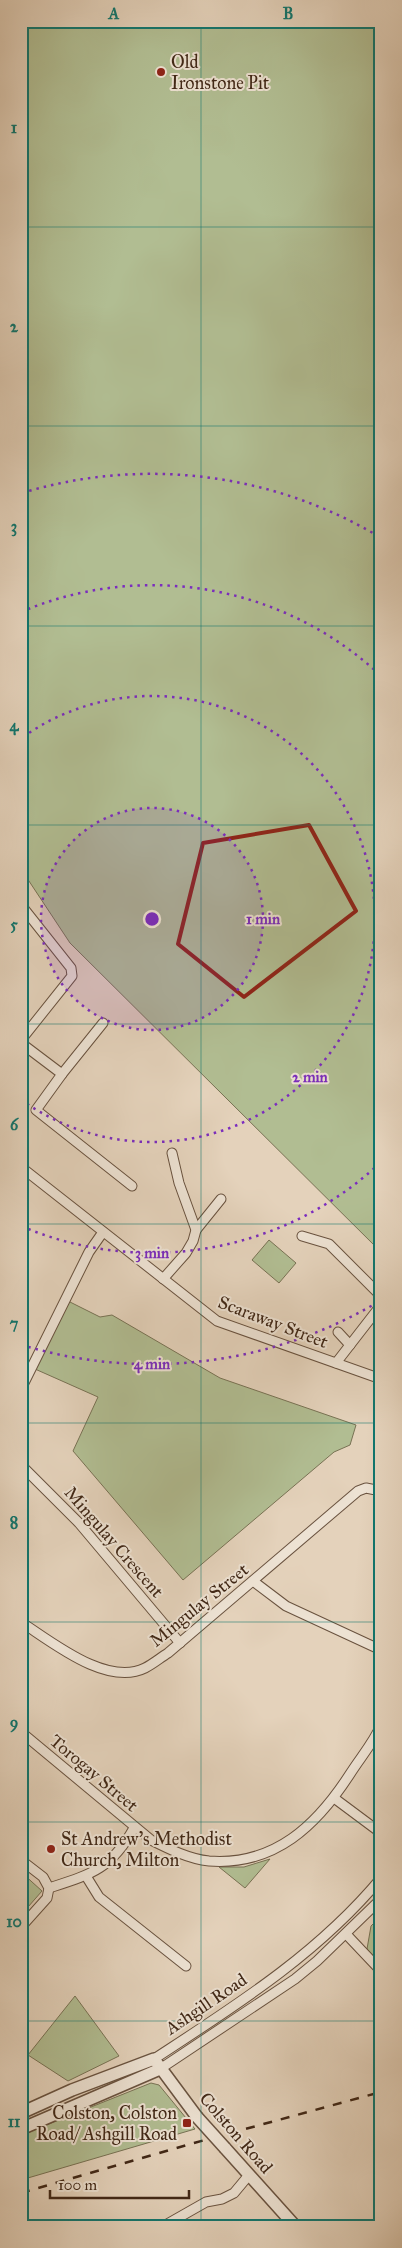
<svg xmlns="http://www.w3.org/2000/svg" width="402" height="2248" font-family="'IM FELL Great Primer',serif">
<style>
.green{fill:#b1bd92;stroke:#787254}
.lines{fill:none;stroke-linecap:round;stroke-linejoin:round}
.minor-casing{stroke:#69523f;stroke-width:11}
.tertiary-casing{stroke:#69523f;stroke-width:14}
.minor{stroke:#ede2d3;stroke-width:9}
.tertiary{stroke:#ede2d3;stroke-width:11}
.rail{stroke:#402716;stroke-width:2.5;stroke-dasharray:9 9;stroke-linecap:butt}
.tertiary-bridge-casing{stroke:#69523f;stroke-width:14;stroke-linecap:butt}
.tertiary-bridge{stroke:#ede2d3;stroke-width:11}
.marked{fill:none;stroke:#8f2418;stroke-width:4;stroke-linejoin:round}
.grid{fill:none;stroke:#0f766e;stroke-width:1;stroke-opacity:0.55}
.ring{fill:none;stroke:#7b2cbf;stroke-width:2.5;stroke-dasharray:2.5 5}
.poi-dot{fill:#8f2418;stroke:#ede2d3;stroke-width:2}
.labels{text-anchor:middle;stroke-width:4;stroke-linejoin:round;paint-order:stroke}
.poi-label{font-size:18px;fill:#402716;stroke:#ede2d3;text-anchor:start}
.street-label{font-size:18px;fill:#402716;stroke:#ede2d3}
.centre{fill:#7b2cbf;stroke:#ede2d3;stroke-width:2.5}
.ring-label{font-size:15px;text-anchor:middle;font-weight:bold;fill:#7b2cbf;stroke:#ede2d3;stroke-width:4;stroke-linejoin:round;paint-order:stroke}
.neatline{fill:none;stroke:#0f766e;stroke-width:2}
.grid-label{font-size:16px;text-anchor:middle;font-weight:bold;fill:#0f766e}
</style>
<rect width="100%" height="100%" fill="#e4d2bb"/>
<filter id="stains"><feTurbulence type="fractalNoise" baseFrequency=".004" numOctaves="4"/><feColorMatrix values="0 0 0 0 .2 0 0 0 0 .09 0 0 0 0 .02 0 0 0 .5 -.17"/></filter>
<radialGradient id="worn" r=".72"><stop offset=".6" stop-color="#630" stop-opacity="0"/><stop offset="1" stop-color="#630" stop-opacity=".3"/></radialGradient>
<!-- green -->
<g class="green">
<polygon points="21,21 381,21 381,1252 70,943 21,869"/>
<polygon points="269,1240 296,1263 279,1283 252,1260"/>
<polygon points="68,1301 100,1317 112,1315 220,1378 356,1425 350,1445 334,1452 183,1580 73,1451 98,1397 35,1369"/>
<polygon points="270,1859 245,1888 219,1867 244,1867"/>
<polygon points="21,1872 42,1891 21,1915"/>
<polygon points="381,1916 381,1942 374,1958 367,1949 371,1926"/>
<polygon points="75,1996 119,2056 68,2081 28,2055"/>
<polygon points="151,2083 159,2085 195,2129 21,2180 21,2135"/>
</g>
<g class="lines">
<defs>
<g id="minor">
<polyline points="21,905 71,968 72,976 21,1040"/>
<polyline points="21,1043 62,1074 36,1110 132,1186"/>
<polyline points="62,1074 103,1023"/>
<polyline points="21,1167 217,1321 381,1379"/>
<polyline points="196,1230 221,1199"/>
<polyline points="302,1236 329,1244 381,1296"/>
<polyline points="163,1279 186,1253 193,1241 196,1230 179,1183 172,1153"/>
<polyline points="338,1332 350,1345"/>
<polyline points="336,1363 381,1305"/>
<polyline points="21,1389 89,1252 103,1232"/>
<polyline points="21,1465 79,1523 180,1643"/>
<polyline points="253,1581 286,1606 381,1650"/>
<path d="M 21,1622 C 52,1642 107,1687 145,1668 C 153,1664 160,1658 168,1653 L 358,1491 L 366,1488 L 381,1491"/>
<path d="M 21,1732 L 151,1840 C 169,1849 189,1859 209,1861 C 275,1866 317,1825 350,1774 C 360,1758 374,1742 381,1725"/>
<polyline points="334,1798 381,1833"/>
<polyline points="21,1860 43,1877 49,1888 47,1898 21,1927"/>
<polyline points="86,1876 99,1897 186,1966"/>
<path d="M 49,1888 C 92,1874 111,1869 134,1828"/>
<polyline points="346,1934 381,1971"/>
<path d="M 154,2059 C 235,2006 318,1954 381,1878"/>
<polyline points="160,2069 295,1979 317,1961 381,1899"/>
<polyline points="162,2227 206,2202 222,2199 234,2193 249,2175"/>
</g>
<g id="tertiary">
<polyline points="21,2113 72,2090 154,2059 197,2117"/>
<polyline points="21,2129 160,2069"/>
<polyline points="225,2148 296,2227"/>
</g>
</defs>
<!-- minor casing -->
<use href="#minor" class="minor-casing"/>
<!-- tertiary casing -->
<use href="#tertiary" class="tertiary-casing"/>
<!-- minor -->
<use href="#minor" class="minor"/>
<!-- tertiary -->
<use href="#tertiary" class="tertiary"/>
<!-- rail -->
<polyline class="rail" points="21,2193 194,2143 381,2092"/>
<defs>
<polyline id="tertiary-bridge" points="197,2117 225,2148"/>
</defs>
<!-- tertiary-bridge casing -->
<use href="#tertiary-bridge" class="tertiary-bridge-casing"/>
<!-- tertiary-bridge -->
<use href="#tertiary-bridge" class="tertiary-bridge"/>
</g>
<!-- marked area -->
<path class="marked" d="M 309,825 L 356,911 L 244,997 L 178,944 L 203,843 Z"/>
<!-- grid -->
<path class="grid" d="M 201,21 L 201,2227M 21,227 L 381,227M 21,426 L 381,426M 21,626 L 381,626M 21,825 L 381,825M 21,1024 L 381,1024M 21,1224 L 381,1224M 21,1423 L 381,1423M 21,1622 L 381,1622M 21,1822 L 381,1822M 21,2021 L 381,2021"/>
<!-- distance rings -->
<circle cx="152" cy="919" r="111" fill="#7b2cbf" fill-opacity=".12"/>
<g class="ring">
<circle cx="152" cy="919" r="111"/>
<path d="M23 737A223 223 0 1 1 23 1101"/>
<path d="M380 1163A334 334 0 0 1 21 1226M21 612A334 334 0 0 1 380 675"/>
<path d="M378 1302A445 445 0 0 1 22 1345M22 493A445 445 0 0 1 378 536"/>
</g>
<!-- markers -->
<g class="poi-dot">
<circle cx="161" cy="72" r="5"/>
<circle cx="51" cy="1849" r="5"/>
<rect x="182" y="2118" width="10" height="10" rx="2.5"/>
</g>
<g class="labels">
<!-- poi labels -->
<g class="poi-label">
<text x="171" y="68">Old<tspan x="171" dy="21">Ironstone Pit</tspan></text>
<text x="61" y="1845">St Andrew's Methodist<tspan x="61" dy="21">Church, Milton</tspan></text>
<text x="177" y="2119" text-anchor="end">Colston, Colston<tspan x="177" dy="21">Road/ Ashgill Road</tspan></text>
</g>
<!-- street labels -->
<g class="street-label">
<text transform="translate(273 1322) rotate(21)" y="6">Scaraway Street</text>
<text transform="translate(114 1542) rotate(49)" y="6">Mingulay Crescent</text>
<text transform="translate(199 1605) rotate(-39)" y="6">Mingulay Street</text>
<text transform="translate(94 1773) rotate(40)" y="6">Torogay Street</text>
<text transform="translate(206 2004) rotate(-34)" y="6">Ashgill Road</text>
<text transform="translate(236 2133) rotate(49)" y="6">Colston Road</text>
</g>
</g>
<circle cx="152" cy="919" r="8" class="centre"/>
<g class="ring-label">
<text x="263" y="924">1 min</text>
<text x="310" y="1082">2 min</text>
<text x="152" y="1258">3 min</text>
<text x="152" y="1369">4 min</text>
</g>
<!-- margin -->
<rect width="402" height="2248" fill="none" stroke="#e4d2bb" stroke-width="55"/>
<!-- scale -->
<path d="M50 2190v8h139v-8" fill="none" stroke="#402716" stroke-width="2.5"/>
<text x="58" y="2190" font-size="15" fill="#402716" stroke="#ede2d3" stroke-width="4" paint-order="stroke">100 m</text>
<rect x="28" y="28" width="346" height="2192" class="neatline"/>
<g class="grid-label">
<text x="114" y="19">A</text>
<text x="288" y="19">B</text>
<text x="14" y="133">1</text>
<text x="14" y="332">2</text>
<text x="14" y="532">3</text>
<text x="14" y="731">4</text>
<text x="14" y="930">5</text>
<text x="14" y="1130">6</text>
<text x="14" y="1329">7</text>
<text x="14" y="1528">8</text>
<text x="14" y="1728">9</text>
<text x="14" y="1927">10</text>
<text x="14" y="2127">11</text>
</g>
<rect width="100%" height="100%" filter="url(#stains)"/>
<rect width="100%" height="100%" fill="url(#worn)"/>
</svg>
